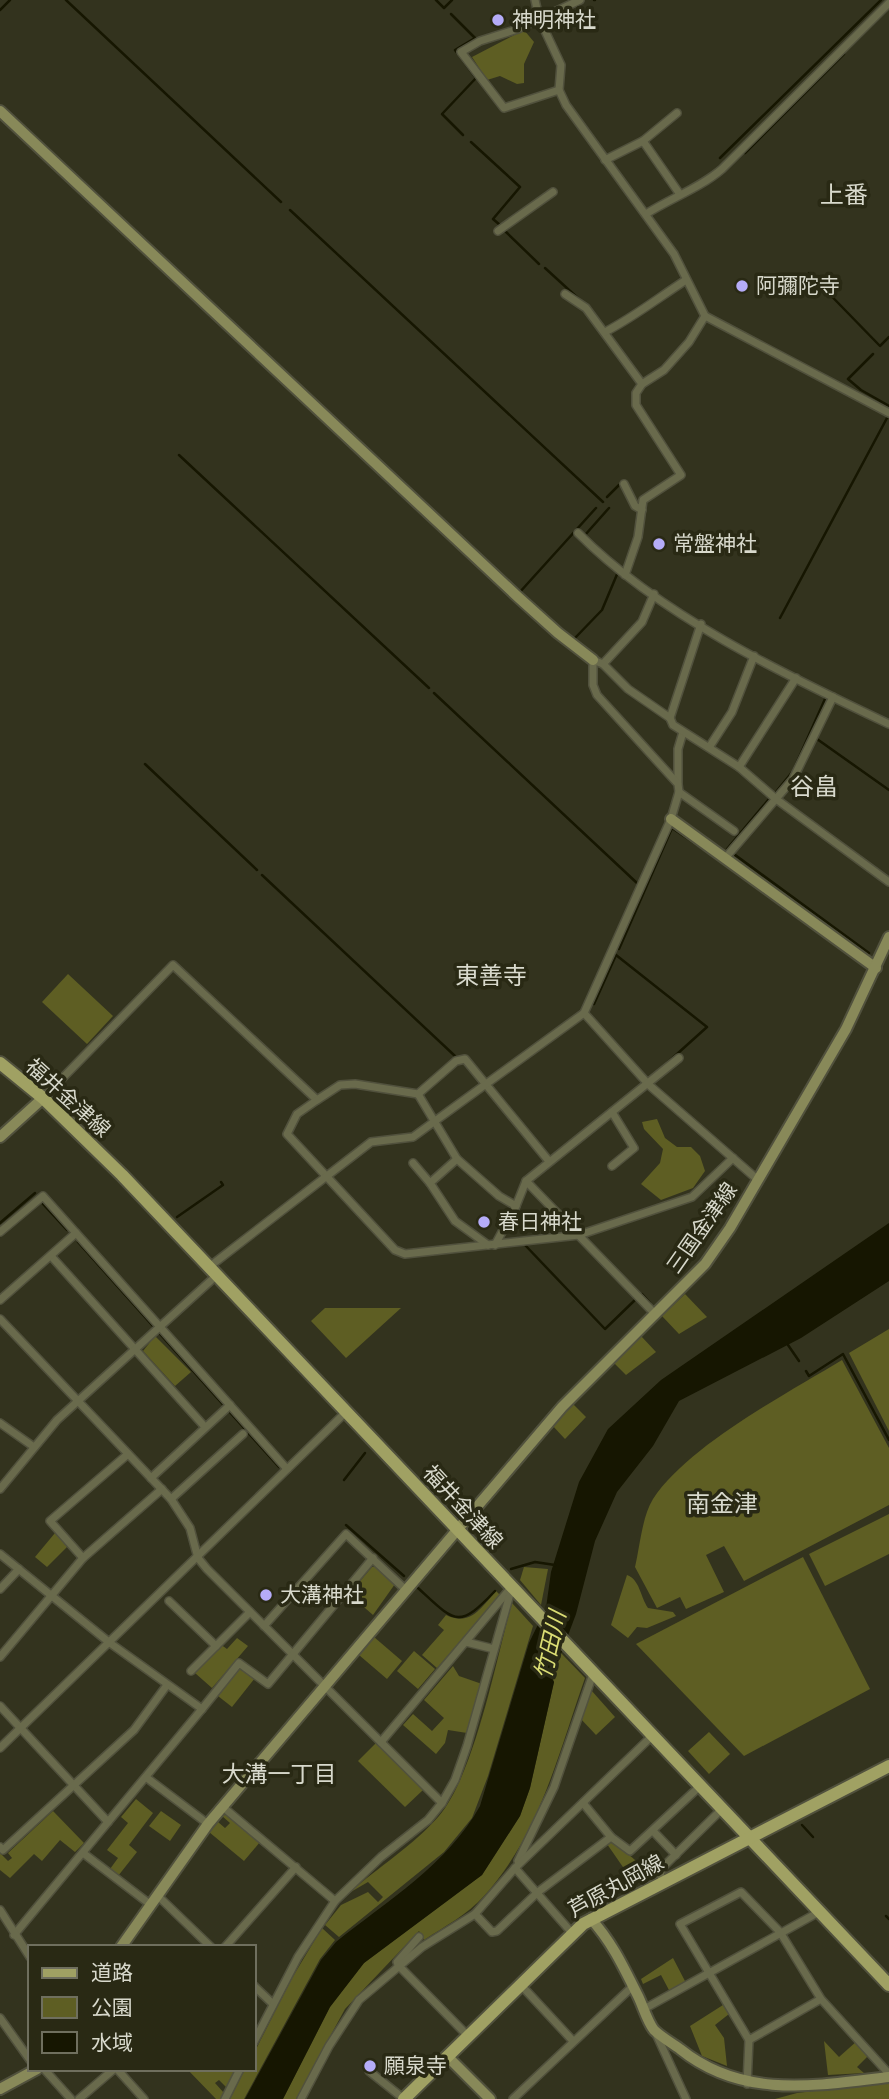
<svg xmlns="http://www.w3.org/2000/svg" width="889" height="2099" font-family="'Alegreya Sans','Noto Sans JP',sans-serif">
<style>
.green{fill:#5e5e23}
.water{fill:#161601}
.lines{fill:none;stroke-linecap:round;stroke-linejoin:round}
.stream{stroke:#161601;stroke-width:2.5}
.street-casing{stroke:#51513d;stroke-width:10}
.secondary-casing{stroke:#51513d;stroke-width:14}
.primary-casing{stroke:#51513d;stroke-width:16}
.street{stroke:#696a4c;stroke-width:7}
.secondary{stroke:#888959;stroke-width:10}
.primary{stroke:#a0a163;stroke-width:12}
.poi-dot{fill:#b5acf8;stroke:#292914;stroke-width:2.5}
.labels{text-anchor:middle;stroke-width:7;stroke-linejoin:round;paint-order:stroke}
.poi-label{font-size:21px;fill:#d8d9cc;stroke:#292914;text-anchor:start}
.street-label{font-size:21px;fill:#d8d9cc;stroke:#292914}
.water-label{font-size:23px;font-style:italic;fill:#dbdd74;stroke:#292914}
.neighbourhood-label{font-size:23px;fill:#d8d9cc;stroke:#292914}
.quarter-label{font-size:24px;fill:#d8d9cc;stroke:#292914}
</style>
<rect width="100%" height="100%" fill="#33331e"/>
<!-- green -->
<g class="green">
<polygon points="524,30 534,42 524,64 524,83 517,84 500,76 487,80 472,57"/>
<polygon points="68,974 113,1016 87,1044 42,1002"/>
<polygon points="657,1119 665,1138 677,1147 691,1147 700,1156 705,1171 693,1188 661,1200 641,1184 660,1163 663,1149 644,1129 642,1122"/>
<polygon points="685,1294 707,1317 679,1334 662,1316"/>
<polygon points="325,1308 401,1308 346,1358 311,1321"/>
<polygon points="889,1329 889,1431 849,1353"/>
<polygon points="155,1336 191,1372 175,1386 143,1351"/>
<polygon points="641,1336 656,1352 626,1375 613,1362"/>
<path d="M 842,1360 L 889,1448 L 889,1505 L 744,1581 L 724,1546 L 706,1555 L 724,1592 L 686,1609 L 680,1597 L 657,1608 L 635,1567 C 640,1546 642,1517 653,1499 C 689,1445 786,1394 842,1360 Z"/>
<polygon points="572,1403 586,1417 565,1439 551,1424"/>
<polygon points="889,1514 889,1554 825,1586 809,1554"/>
<polygon points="55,1533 68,1546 47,1567 35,1557"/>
<polygon points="803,1557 870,1689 744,1756 636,1644"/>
<polygon points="372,1567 376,1567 395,1584 373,1615 349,1594"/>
<polygon points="524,1567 548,1569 541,1605 520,1580"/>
<path d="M 627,1575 C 640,1580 640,1596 648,1608 L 673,1612 L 676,1616 L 647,1628 L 637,1627 L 628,1638 L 611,1625 Z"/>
<path d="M 496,1591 L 500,1595 L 437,1668 L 422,1655 L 444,1630 L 438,1625 L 446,1615 C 470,1627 481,1608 496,1591 Z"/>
<path d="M 512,1603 L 533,1626 L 488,1776 L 472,1818 L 444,1852 L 339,1937 L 325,1925 L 341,1905 L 368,1892 L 378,1902 L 383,1897 L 368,1882 L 349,1893 C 377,1868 414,1845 439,1816 C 475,1773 496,1660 512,1603 Z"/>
<polygon points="374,1637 402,1661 387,1679 359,1655"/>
<polygon points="237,1638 248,1646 212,1688 195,1673 220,1644 227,1649"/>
<polygon points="414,1651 435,1669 418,1689 397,1671"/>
<path d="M 561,1653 L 585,1678 C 559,1752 539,1836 484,1896 C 468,1914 444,1927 424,1940 L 419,1931 L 345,2009 L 296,2099 L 283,2099 L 330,2007 L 364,1963 L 482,1875 L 520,1816 L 530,1788 L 554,1682 L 552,1678 Z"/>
<polygon points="453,1666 459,1676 482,1684 467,1733 448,1730 445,1743 436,1754 403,1725 413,1714 432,1731 444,1718 424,1700"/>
<polygon points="239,1669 255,1678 232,1707 218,1696"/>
<polygon points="591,1690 615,1717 596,1735 580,1718"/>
<polygon points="709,1732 730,1754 709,1774 688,1751"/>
<polygon points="376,1743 423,1790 405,1807 358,1761"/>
<polygon points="136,1799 153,1813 129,1845 137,1852 118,1876 110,1869 118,1858 107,1850 128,1823 121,1817"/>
<polygon points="53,1811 84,1843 75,1852 60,1840 42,1861 34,1854 10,1878 0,1870 0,1853 8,1861 12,1858 8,1853"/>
<polygon points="161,1811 181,1825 170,1841 149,1826"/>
<polygon points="224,1813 260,1842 244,1861 209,1832 218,1822 225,1828 230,1823 222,1816"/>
<polygon points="613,1841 650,1873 634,1883 607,1844"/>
<polygon points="322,1928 335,1940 320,1959 244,2099 230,2099 245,2069 254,2069 254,2053 292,1978"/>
<polygon points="673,1958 686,1983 670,1992 661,1975 643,1984 641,1979"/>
<polygon points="723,2005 729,2014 715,2025 724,2038 727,2066 702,2056 690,2026"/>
<polygon points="824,2041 839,2057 857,2041 869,2055 857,2067 864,2073 828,2075"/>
<polygon points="187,2069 230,2069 234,2073 227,2088 219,2080 215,2083 224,2093 221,2099 216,2099"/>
<polygon points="889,2082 889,2099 775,2099 797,2093"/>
</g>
<!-- water -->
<path class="water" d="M 889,1223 L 889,1281 L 801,1338 L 679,1401 L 653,1446 L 617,1492 L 595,1541 L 576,1614 L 552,1678 L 554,1682 L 530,1788 L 520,1816 L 482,1875 L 364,1963 L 330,2007 L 283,2099 L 245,2099 L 321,1960 L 336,1942 C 387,1901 448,1864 480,1806 L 529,1643 L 546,1608 L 551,1572 L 579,1482 L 608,1429 L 661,1380 Z"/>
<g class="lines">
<!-- stream -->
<g class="stream">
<polyline points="66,0 281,202"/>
<polyline points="436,0 444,8 452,0"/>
<polyline points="594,0 595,0"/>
<polyline points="0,10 10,0"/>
<polyline points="451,14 475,38 455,50 476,78 442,114 463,135"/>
<polyline points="471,142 520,187 493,219 500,225"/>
<polyline points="745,153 844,54"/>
<polyline points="720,158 881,0"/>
<polyline points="290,210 603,502"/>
<polyline points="505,231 539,264"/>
<polyline points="545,268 580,300"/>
<polyline points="809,273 880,346 889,337"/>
<polyline points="873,354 848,379 861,390 889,406"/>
<polyline points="179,455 429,688"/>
<polyline points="607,497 619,485"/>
<polyline points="587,537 585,535 609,508"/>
<polyline points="519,593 596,508"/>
<polyline points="780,618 887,418"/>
<polyline points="575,638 602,610 618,572"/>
<polyline points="434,693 638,884"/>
<polyline points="817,739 889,790"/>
<polyline points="145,764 257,870"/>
<polyline points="776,792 793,771 825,699"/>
<polyline points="769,799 727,849 869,953"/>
<polyline points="262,875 455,1056"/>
<polyline points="619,949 672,828 706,851"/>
<polyline points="594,1004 616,955 707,1027 667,1063"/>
<polyline points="43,1204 67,1230"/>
<polyline points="177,1217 223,1185 221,1182"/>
<polyline points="0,1223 35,1193"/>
<polyline points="78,1242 279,1467"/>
<polyline points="525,1245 605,1329 635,1300"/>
<polyline points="642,1294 650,1303"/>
<polyline points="788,1345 799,1361"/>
<polyline points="806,1371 809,1376 843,1354 889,1440"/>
<polyline points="344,1480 365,1453"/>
<polyline points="346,1525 404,1576"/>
<polyline points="511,1569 535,1562 555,1565"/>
<path d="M 418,1588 C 455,1622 458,1630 495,1591"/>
<polyline points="802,1825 813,1837"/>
<polyline points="886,1916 889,1919"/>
</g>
<defs>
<g id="street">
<polyline points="535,0 539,18 561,65 559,90 566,105 674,254 705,316 889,413"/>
<polyline points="559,90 504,108 461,52 480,41 518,29 580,0"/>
<polyline points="643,141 677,113"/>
<polyline points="605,160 643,141 679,193"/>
<path d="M 646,214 C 671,198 700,188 722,169 L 889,3"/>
<polyline points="498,231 553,192"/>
<polyline points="565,294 586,308 642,384"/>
<path d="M 605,332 C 634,317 658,298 686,280"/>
<polyline points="624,484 635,506 642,510"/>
<path d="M 578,533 C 659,615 785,675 889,724"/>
<polyline points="625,575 638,537 643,500 681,475 636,405 636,393 642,384 664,370 689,342 705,316"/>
<polyline points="603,664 642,622 654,594"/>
<polyline points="670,718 701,624"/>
<polyline points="710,746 732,712 754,656"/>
<polyline points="739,767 796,678"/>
<polyline points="678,783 678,749 683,732"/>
<polyline points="679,792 734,831"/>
<polyline points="727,856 793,779 833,697"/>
<polyline points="584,1013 649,1085 758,1180"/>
<polyline points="418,1094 457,1159 499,1196 516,1206 526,1181 679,1058"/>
<polyline points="43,1098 173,965 317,1100 340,1085 355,1084 418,1094 456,1061 465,1059 548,1160"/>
<polyline points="317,1100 297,1114 287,1134 395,1250 405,1254 579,1235 692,1197 733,1158"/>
<polyline points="457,1159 430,1183 455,1221 488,1245"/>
<polyline points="413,1163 430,1183"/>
<polyline points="612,1166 634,1148 612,1112"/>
<polyline points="526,1181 656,1315"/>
<polyline points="0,1232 43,1196 287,1469"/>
<polyline points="495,1245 516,1206"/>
<polyline points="51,1256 205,1427"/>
<polyline points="209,1267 371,1142 413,1137 584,1013 671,819 679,792 678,784 597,695 593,685 593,660 603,664 628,689 670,718 673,725 739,767 776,799 889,882"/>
<polyline points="0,1300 76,1233"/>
<polyline points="0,1319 171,1499 190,1528 198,1558 207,1569 442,1803"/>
<polyline points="0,1423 34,1447"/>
<polyline points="151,1478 230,1405"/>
<polyline points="0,1489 57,1420 217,1275"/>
<polyline points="171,1499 243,1434"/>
<polyline points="0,1554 110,1643 202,1709 14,1935"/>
<polyline points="83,1558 50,1521 128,1454"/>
<polyline points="0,1589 19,1569"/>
<polyline points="169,1601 216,1646"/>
<polyline points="264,1626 346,1534 407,1591"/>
<polyline points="466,1642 494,1649"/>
<polyline points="0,1657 83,1558 162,1489"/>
<polyline points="191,1671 250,1612"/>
<polyline points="0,1706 108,1822"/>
<polyline points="202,1709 239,1663 268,1684 373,1558"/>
<polyline points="381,1742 509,1590"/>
<polyline points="0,1748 347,1411"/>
<polyline points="147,1778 208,1824"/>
<polyline points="223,1807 335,1901"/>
<polyline points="653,1831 676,1855"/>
<polyline points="611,1837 630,1851 699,1787"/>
<polyline points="0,1847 3,1850 134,1730 167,1685"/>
<polyline points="83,1853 151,1905"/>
<polyline points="518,1861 554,1787 593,1674"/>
<polyline points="515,1868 572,1933"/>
<polyline points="663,1881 660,1874 663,1867 722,1809"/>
<polyline points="158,1896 211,1947"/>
<polyline points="0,1910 30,1957"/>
<polyline points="475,1914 492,1932 497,1931 538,1892 611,1837 583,1803"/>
<polyline points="419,1937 397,1962 398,1965 468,2036"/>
<polyline points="225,1947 296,1867"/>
<polyline points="520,1984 573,2041"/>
<polyline points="254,1986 273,2004"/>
<polyline points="821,1999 749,2040 680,1924 741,1892 780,1932 821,1999 889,2074"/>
<polyline points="644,2009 819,1912"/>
<polyline points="0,2018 30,2060"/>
<polyline points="657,2036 686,2099"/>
<polyline points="254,2042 298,1957 335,1901 381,1857 428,1820 442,1803 455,1780 467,1746 512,1587"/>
<polyline points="44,2069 71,2099"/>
<polyline points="117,2069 144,2099"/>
<polyline points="369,2071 404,2099"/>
<polyline points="747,2084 749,2040"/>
<polyline points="79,2099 114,2069"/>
<polyline points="225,2099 240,2069"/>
<polyline points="301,2099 329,2046 359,2000 422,1947 475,1914 515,1868 651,1737"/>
<polyline points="513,2099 633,1986"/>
</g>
<g id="secondary">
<polyline points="0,111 518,597 558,633 593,660"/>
<polyline points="671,819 876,968"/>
<polyline points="0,1137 43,1098"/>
<path d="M 591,1919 C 612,1942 624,1968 638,1996 C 643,2006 647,2021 654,2030 C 661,2037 672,2043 680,2049 C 742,2099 814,2086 889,2077"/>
<polyline points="121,1947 208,1824 458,1529 562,1407 705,1264 730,1228 846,1029 889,937"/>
<polyline points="447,2056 490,2099"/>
<polyline points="0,2089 37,2069"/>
</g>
<g id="primary">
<polyline points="0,1063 43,1098 122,1175 889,1985"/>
<polyline points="404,2099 583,1924 889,1766"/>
</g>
</defs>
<!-- street casing -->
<use href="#street" class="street-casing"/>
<!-- secondary casing -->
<use href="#secondary" class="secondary-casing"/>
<!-- primary casing -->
<use href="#primary" class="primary-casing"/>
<!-- street -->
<use href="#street" class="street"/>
<!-- secondary -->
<use href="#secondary" class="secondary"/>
<!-- primary -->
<use href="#primary" class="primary"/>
</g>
<!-- markers -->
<g class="poi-dot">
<circle cx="498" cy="20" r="7"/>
<circle cx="742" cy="286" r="7"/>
<circle cx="659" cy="544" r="7"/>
<circle cx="484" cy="1222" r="7"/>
<circle cx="266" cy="1595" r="7"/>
<circle cx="370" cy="2066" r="7"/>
</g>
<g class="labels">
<!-- poi labels -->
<g class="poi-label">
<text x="512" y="27">神明神社</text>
<text x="756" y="293">阿彌陀寺</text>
<text x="673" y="551">常盤神社</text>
<text x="498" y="1229">春日神社</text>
<text x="280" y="1602">大溝神社</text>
<text x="384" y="2073">願泉寺</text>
</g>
<!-- street labels -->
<g class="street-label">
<text transform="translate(68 1098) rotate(42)" y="7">福井金津線</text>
<text transform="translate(702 1228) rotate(-55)" y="7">三国金津線</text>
<text transform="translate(463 1507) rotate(47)" y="7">福井金津線</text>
<text transform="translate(616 1886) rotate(-29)" y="7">芦原丸岡線</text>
</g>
<!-- water labels -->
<g class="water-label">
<text transform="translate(550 1645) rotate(-77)" y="8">竹田川</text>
</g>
<!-- neighbourhood labels -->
<g class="neighbourhood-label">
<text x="279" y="1782">大溝一丁目</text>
</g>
<!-- quarter labels -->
<g class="quarter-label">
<text x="844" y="203">上番</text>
<text x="814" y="795">谷畠</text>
<text x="491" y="984">東善寺</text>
<text x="722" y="1512">南金津</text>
</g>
</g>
<!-- legend -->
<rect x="28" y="1945" width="228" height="126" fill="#292914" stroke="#6f6f5e" stroke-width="2"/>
<rect x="42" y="1968" width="35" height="10" fill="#a0a163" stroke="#6f6f5e" stroke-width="2"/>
<text x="91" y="1980" font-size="21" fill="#d8d9cc">道路</text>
<rect x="42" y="1997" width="35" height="21" fill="#5e5e23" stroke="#6f6f5e" stroke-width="2"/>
<text x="91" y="2015" font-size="21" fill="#d8d9cc">公園</text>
<rect x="42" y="2032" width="35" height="21" fill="#161601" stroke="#6f6f5e" stroke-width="2"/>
<text x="91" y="2050" font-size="21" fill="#d8d9cc">水域</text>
</svg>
